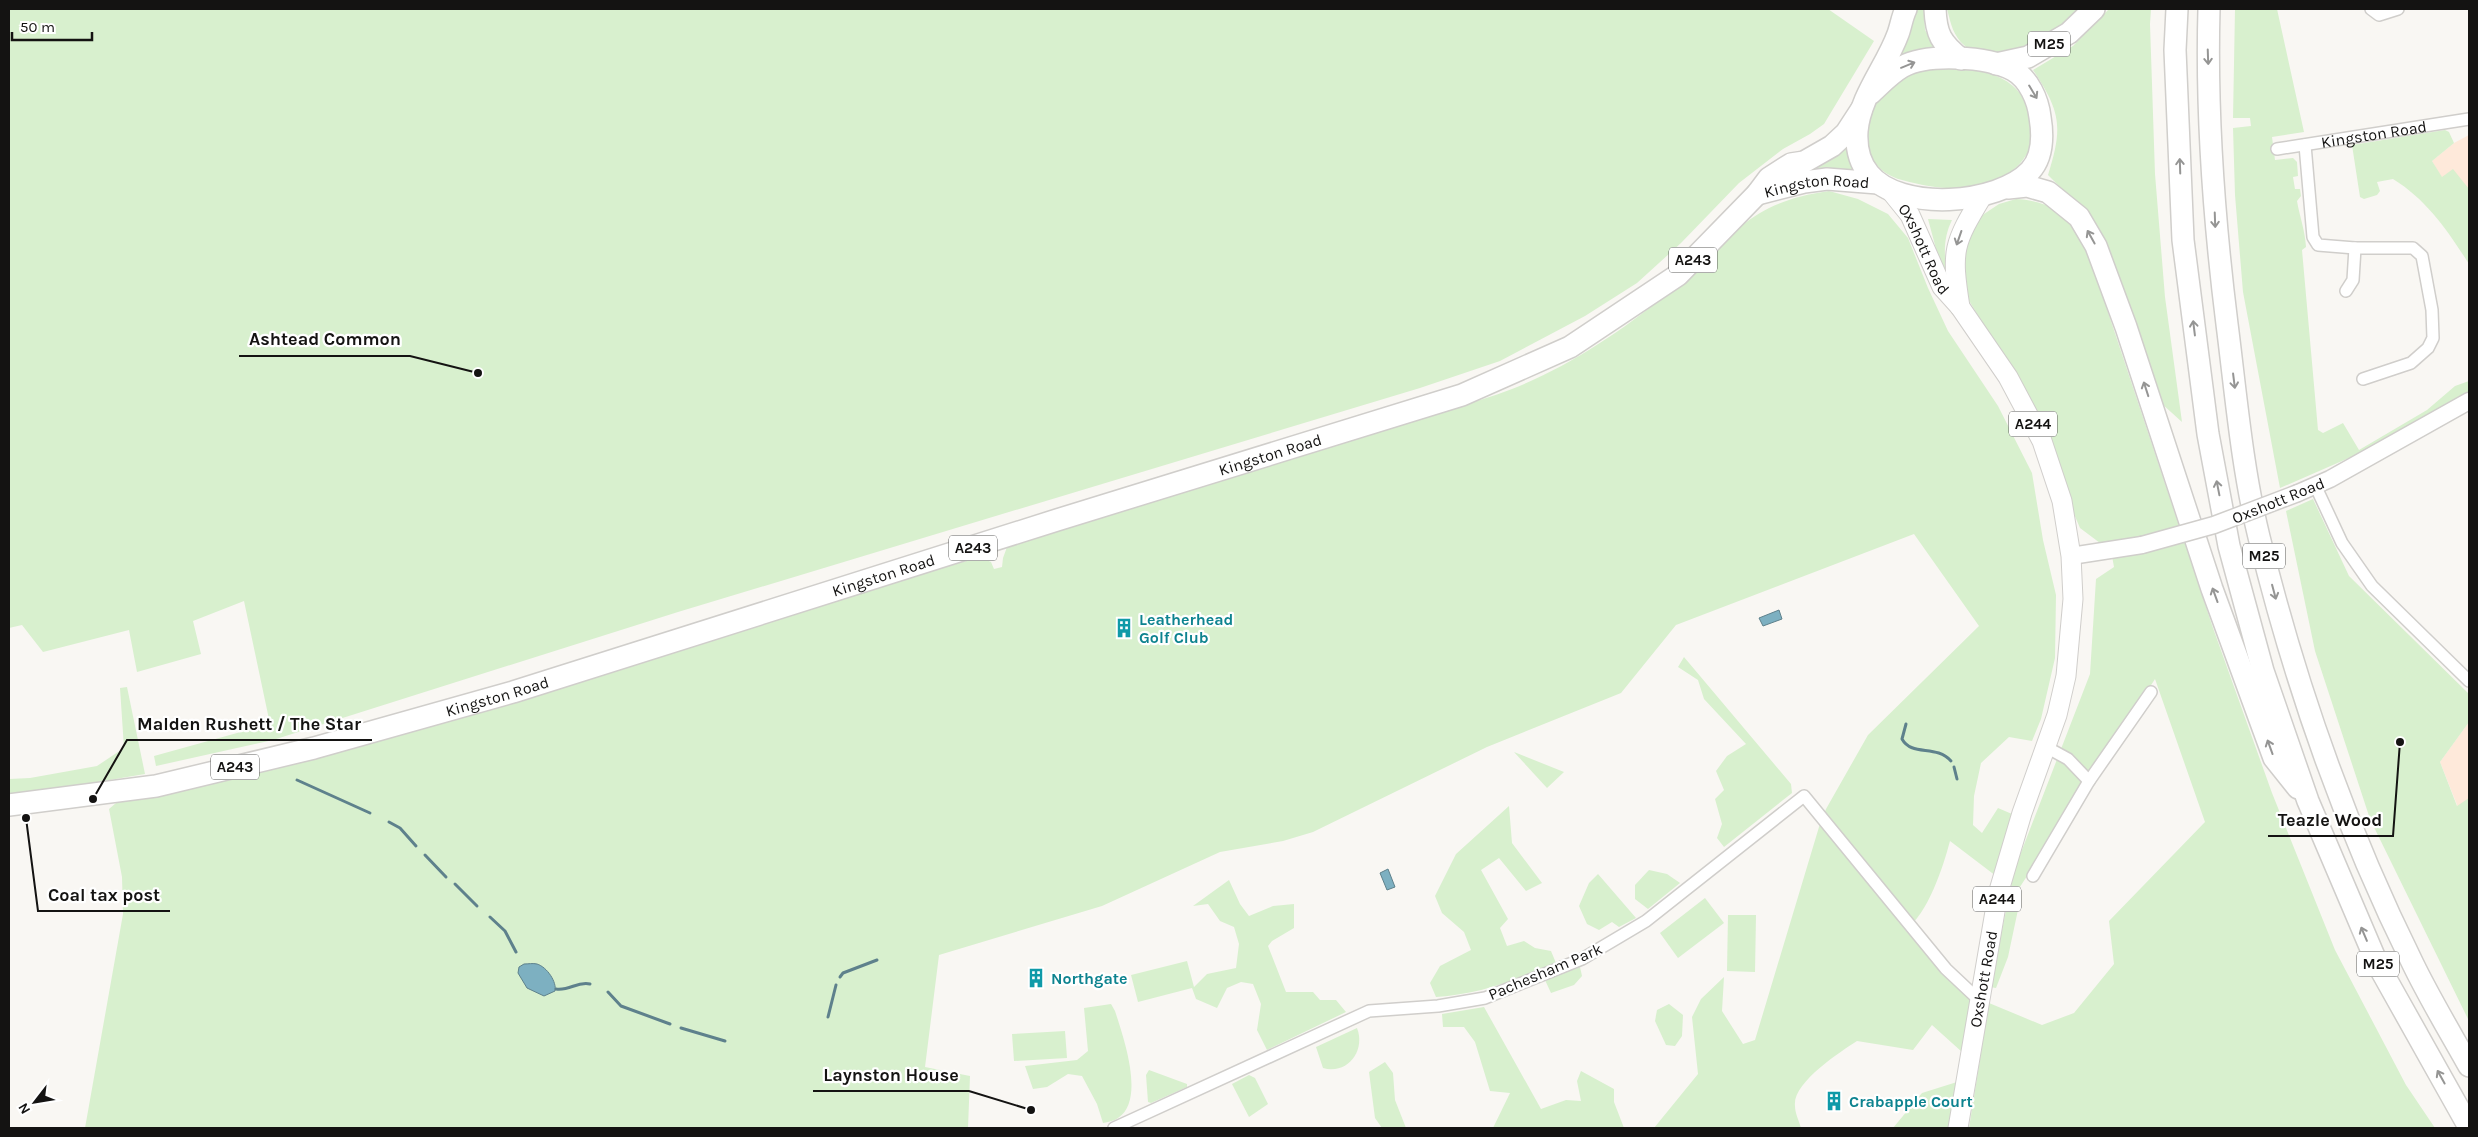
<svg xmlns="http://www.w3.org/2000/svg" width="2478" height="1137" font-family="Karla,sans-serif">
<style>
.commercial{fill:#fee9da}
.green{fill:#d8f0ce}
.water{fill:#7db0c1;stroke:#5e818c}
.lines{fill:none;stroke-linecap:round;stroke-linejoin:round}
.stream{stroke:#5e818c;stroke-width:3}
.street-casing{stroke:#d0cecb;stroke-width:14}
.secondary-casing{stroke:#d0cecb;stroke-width:19}
.primary-casing{stroke:#d0cecb;stroke-width:21}
.highway-casing{stroke:#d0cecb;stroke-width:24}
.street{stroke:#fff;stroke-width:11}
.secondary{stroke:#fff;stroke-width:16}
.primary{stroke:#fff;stroke-width:19}
.highway{stroke:#fff;stroke-width:21}
.secondary-bridge-casing{stroke:#d0cecb;stroke-width:19;stroke-linecap:butt}
.secondary-bridge{stroke:#fff;stroke-width:16}
.oneway{stroke:#959594}
.labels{text-anchor:middle;stroke-width:4.5;stroke-linejoin:round;paint-order:stroke}
.shield{fill:#fff;stroke:#5a5a59;stroke-width:1}
.shield-label{font-size:15px;font-weight:bold;fill:#141312}
.street-label{font-size:16px;fill:#141312;stroke:#fff}
.culture-label{font-size:16px;font-weight:bold;fill:#0d838f;stroke:#fff;text-anchor:start}
.leader{fill:none;stroke:#141312;stroke-width:2}
.callout-dot{fill:#141312;stroke:#fff;stroke-width:2}
.callout-label{font-size:18px;text-anchor:middle;font-weight:bold;fill:#141312;stroke:#fff;stroke-width:4.5;stroke-linejoin:round;paint-order:stroke}
</style>
<rect width="100%" height="100%" fill="#f9f7f3"/>
<!-- commercial -->
<g class="commercial">
<polygon points="2469,135 2469,224 2432,161 2454,143"/>
<polygon points="2469,722 2469,835 2440,762"/>
</g>
<!-- green -->
<g class="green">
<polygon points="9,9 1828,9 1874,41 1824,124 1810,134 1783,149 1739,183 1681,243 1637,283 1585,316 1500,361 1420,388 678,612 273,740 156,766 154,756 270,724 244,601 193,621 201,654 137,672 129,630 43,652 22,625 9,628"/>
<polygon points="1914,9 1924,9 1925,30 1936,49 1917,50 1896,56"/>
<path d="M 1947,9 L 2081,9 C 2059,37 2015,60 1979,51 C 1975,49 1968,49 1965,46 C 1953,36 1951,24 1947,9 Z"/>
<path d="M 2109,9 L 2151,9 L 2150,24 L 2155,174 L 2165,297 L 2182,422 L 2161,403 L 2075,202 L 2048,175 C 2063,127 2061,112 2033,70 L 2073,46 Z"/>
<path d="M 2235,9 L 2277,9 L 2304,132 L 2272,137 L 2275,160 L 2293,158 L 2297,162 L 2298,176 L 2293,177 L 2295,189 L 2300,189 L 2301,196 L 2297,201 C 2300,218 2305,230 2306,247 L 2302,250 L 2318,430 L 2323,433 L 2343,423 L 2359,450 L 2427,410 L 2455,386 L 2469,381 L 2469,393 L 2358,454 L 2280,488 L 2243,292 L 2235,195 L 2233,128 L 2251,126 L 2250,118 L 2233,118 Z"/>
<path d="M 1960,67 C 1978,71 1998,73 2013,86 C 2022,94 2027,103 2029,114 C 2030,120 2034,127 2033,133 C 2032,159 2008,179 1984,185 C 1957,192 1928,187 1902,180 C 1854,167 1856,109 1890,80 C 1904,68 1941,67 1960,67 Z"/>
<path d="M 2445,130 L 2449,132 L 2454,143 L 2432,161 L 2442,177 L 2453,169 L 2469,189 L 2469,264 C 2448,231 2427,200 2393,179 L 2377,182 L 2380,191 L 2377,195 L 2364,199 L 2360,197 L 2352,145 Z"/>
<polygon points="1845,143 1855,169 1826,170 1786,177"/>
<path d="M 1829,191 L 1858,199 L 1888,214 L 1908,238 L 1928,288 L 1948,331 L 1998,406 L 2032,473 L 2043,540 L 2056,595 L 2055,658 L 2041,719 L 2032,741 L 2009,737 L 1981,763 L 1974,796 L 1973,825 L 1982,833 L 1998,808 L 2012,814 L 1996,876 L 1950,841 C 1943,867 1928,914 1905,930 L 1971,1000 L 1962,1052 L 1932,1025 L 1913,1050 L 1857,1041 C 1840,1052 1792,1083 1795,1106 C 1795,1113 1799,1121 1801,1128 L 1654,1128 L 1698,1074 L 1692,1017 L 1701,999 L 1724,977 L 1722,1011 L 1743,1044 L 1755,1040 L 1819,827 L 1826,809 L 1868,735 L 1979,626 L 1914,534 L 1676,625 L 1621,693 L 1487,747 L 1313,832 L 1283,841 L 1220,852 L 1102,906 L 939,955 L 925,1067 L 970,1076 L 968,1128 L 85,1128 L 123,914 L 122,877 L 109,809 L 116,803 L 202,785 L 980,557 L 991,562 L 994,569 L 1002,567 L 1003,558 L 1007,547 L 1037,535 C 1154,501 1271,466 1387,429 C 1427,415 1473,404 1512,389 C 1568,367 1620,332 1666,295 C 1728,245 1741,203 1829,191 Z"/>
<path d="M 2016,199 C 2038,200 2061,208 2075,226 C 2081,235 2085,248 2090,258 L 2213,628 L 2272,793 L 2335,950 L 2406,1085 L 2435,1128 L 1969,1128 L 1989,1003 L 2042,1025 L 2074,1013 L 2114,964 L 2109,921 L 2205,822 L 2155,679 L 2018,890 L 2011,898 L 2019,905 L 2008,957 L 1996,988 L 1990,987 L 2015,868 L 2090,674 L 2096,579 L 2114,567 L 2110,545 L 2100,543 L 2080,528 L 2016,378 L 1968,299 L 1963,281 L 1964,246 L 1970,230 L 1984,214 L 1999,204 Z"/>
<path d="M 1928,219 L 1952,220 C 1942,240 1944,260 1949,281 L 1939,260 Z"/>
<polygon points="2313,499 2349,576 2469,694 2469,722 2440,762 2457,806 2469,798 2469,1021 2370,819 2315,651 2286,511"/>
<polygon points="1684,657 1791,784 1792,793 1724,847 1717,838 1722,824 1715,799 1724,790 1716,771 1727,756 1746,744 1704,699 1698,680 1678,667"/>
<polygon points="127,687 145,774 9,797 9,779 30,778 97,766 124,748 120,688"/>
<polygon points="1514,752 1564,772 1547,788"/>
<path d="M 1509,806 L 1512,843 L 1542,883 L 1526,891 L 1499,858 L 1481,870 L 1508,919 L 1500,928 L 1507,946 L 1524,941 L 1535,948 L 1551,951 L 1556,963 C 1517,980 1479,994 1436,997 L 1430,983 L 1440,966 L 1471,950 L 1464,932 L 1442,913 L 1435,896 L 1456,854 Z"/>
<polygon points="1649,870 1667,874 1680,883 1648,909 1635,899 1635,885"/>
<polygon points="1598,874 1636,918 1619,927 1612,922 1599,930 1587,924 1579,906 1589,883"/>
<polygon points="1229,880 1240,904 1249,916 1273,906 1294,904 1294,928 1272,941 1268,946 1286,992 1313,992 1320,1000 1336,1000 1346,1012 1267,1050 1257,1030 1261,1004 1253,984 1241,982 1227,988 1217,1008 1196,999 1192,988 1138,1002 1131,975 1187,961 1194,987 1207,974 1236,968 1239,944 1234,927 1220,921 1208,904 1193,906"/>
<polygon points="1705,898 1724,923 1678,958 1660,933"/>
<polygon points="1728,915 1756,915 1755,972 1727,971"/>
<polygon points="1580,967 1582,976 1574,985 1551,993 1545,980"/>
<path d="M 1111,1004 L 1115,1011 C 1123,1036 1146,1100 1118,1118 C 1114,1121 1108,1122 1103,1123 L 1097,1104 L 1082,1076 L 1068,1074 L 1047,1087 L 1033,1089 L 1025,1066 L 1077,1060 L 1088,1051 L 1084,1008 Z"/>
<polygon points="1669,1004 1683,1015 1682,1036 1675,1046 1666,1045 1655,1021 1657,1010"/>
<polygon points="1484,1007 1541,1109 1566,1100 1581,1101 1577,1081 1581,1071 1614,1089 1614,1102 1624,1128 1493,1128 1510,1093 1490,1091 1475,1042 1464,1027 1443,1027 1442,1014"/>
<path d="M 1357,1028 C 1366,1051 1347,1075 1323,1068 L 1316,1047 Z"/>
<polygon points="1065,1031 1067,1058 1014,1061 1012,1034"/>
<polygon points="1385,1062 1393,1073 1395,1100 1406,1128 1382,1128 1375,1118 1369,1072"/>
<polygon points="1149,1070 1187,1084 1187,1087 1151,1103 1148,1102 1146,1075"/>
<polygon points="1249,1075 1255,1078 1268,1104 1249,1117 1232,1084"/>
<polygon points="1957,1082 1950,1128 1893,1128 1922,1093"/>
</g>
<!-- water -->
<g class="water">
<polygon points="1779,610 1782,619 1763,626 1759,618"/>
<polygon points="1388,869 1395,887 1387,890 1380,873"/>
<path d="M 524,964 C 528,964 533,963 537,964 C 547,967 557,982 555,991 L 544,996 L 527,988 L 518,973 L 519,967 Z"/>
</g>
<g class="lines">
<!-- stream -->
<g class="stream">
<path d="M 1906,724 L 1902,739 C 1912,757 1936,744 1951,761"/>
<polyline points="1954,767 1957,779"/>
<polyline points="297,780 370,813"/>
<polyline points="389,822 400,828 416,846"/>
<polyline points="425,855 446,877"/>
<polyline points="455,884 477,906"/>
<polyline points="490,917 505,931 516,952"/>
<polyline points="840,977 843,973 877,960"/>
<path d="M 556,989 C 570,991 577,981 590,984"/>
<polyline points="608,992 621,1006 670,1024"/>
<polyline points="828,1017 836,985"/>
<polyline points="681,1028 725,1041"/>
</g>
<defs>
<g id="street">
<polyline points="2371,9 2379,15 2398,9"/>
<polyline points="2305,145 2313,237 2318,245 2355,248 2413,248 2422,256 2432,310 2433,338 2428,348 2411,363 2363,379"/>
<path id="s1" d="M 2277,149 L 2469,119"/>
<polyline points="2346,291 2353,280 2355,248"/>
<polyline points="2315,485 2342,543 2372,586 2469,681"/>
<polyline points="2046,747 2068,759 2089,781"/>
<polyline points="2033,876 2089,781 2151,692"/>
<polyline points="1114,1128 1369,1011 1438,1006 1485,998 1582,959 1646,921 1804,796 1946,969 1979,1000"/>
</g>
<g id="secondary">
<polyline points="2298,493 2330,479 2469,401"/>
<polyline points="2071,556 2142,545"/>
</g>
<g id="primary">
<path id="s2" d="M 1889,189 L 1910,215 L 1942,287 L 1960,307 L 2008,377 L 2042,441 L 2062,501 L 2071,556 L 2073,599 L 2066,676 L 2057,715 L 2022,813 L 1998,894 L 1958,1128"/>
<path d="M 1960,307 C 1951,250 1953,244 1983,195"/>
</g>
<g id="highway">
<path d="M 1935,9 C 1936,34 1941,43 1961,59"/>
<polyline points="2177,9 2175,50 2183,240 2208,434 2229,546 2263,671 2308,801 2377,963 2469,1127"/>
<path d="M 2209,9 C 2206,114 2214,220 2227,324 C 2236,395 2242,468 2259,537 C 2295,684 2346,829 2413,964 C 2430,999 2450,1032 2469,1066"/>
<polyline points="1996,64 2028,57 2069,33 2094,9"/>
<path d="M 1870,94 C 1880,85 1890,74 1902,67 C 1927,53 1987,56 2013,70 C 2029,79 2038,100 2040,117 C 2043,135 2043,157 2030,171 C 1998,205 1900,212 1869,174 C 1859,162 1856,147 1857,131 C 1860,96 1886,67 1898,34 C 1901,26 1902,17 1906,9"/>
<polyline points="2008,188 2027,186 2048,192 2079,217 2096,246 2126,327 2212,589 2274,758 2298,788"/>
<path id="s3" d="M 1757,194 L 1804,182 L 1827,179 L 1878,183"/>
<path id="s4" d="M 9,805 L 156,786 L 314,748 L 513,692 L 1057,520 L 1462,395 L 1570,347 L 1678,275 L 1757,194 L 1769,178 L 1791,164 L 1804,162 L 1832,146 L 1846,133 L 1861,110"/>
</g>
</defs>
<!-- street casing -->
<use href="#street" class="street-casing"/>
<!-- secondary casing -->
<use href="#secondary" class="secondary-casing"/>
<!-- primary casing -->
<use href="#primary" class="primary-casing"/>
<!-- highway casing -->
<use href="#highway" class="highway-casing"/>
<!-- street -->
<use href="#street" class="street"/>
<!-- secondary -->
<use href="#secondary" class="secondary"/>
<!-- primary -->
<use href="#primary" class="primary"/>
<!-- highway -->
<use href="#highway" class="highway"/>
<defs>
<polyline id="secondary-bridge" points="2142,545 2214,525 2298,493"/>
</defs>
<!-- secondary-bridge casing -->
<use href="#secondary-bridge" class="secondary-bridge-casing"/>
<!-- secondary-bridge -->
<use href="#secondary-bridge" class="secondary-bridge"/>
</g>
<!-- one-way arrows -->
<defs><path id="oneway-shaft" d="M-6 0H5M1.5-3L5.5 0L1.5 3" fill="none" stroke-width="1.6" stroke-linecap="round" stroke-linejoin="round" transform="scale(1.25)"/></defs>
<g class="oneway">
<use href="#oneway-shaft" transform="translate(2208 57) rotate(88)"/>
<use href="#oneway-shaft" transform="translate(1908 65) rotate(-22)"/>
<use href="#oneway-shaft" transform="translate(2033 92) rotate(59)"/>
<use href="#oneway-shaft" transform="translate(2180 166) rotate(-92)"/>
<use href="#oneway-shaft" transform="translate(2215 220) rotate(88)"/>
<use href="#oneway-shaft" transform="translate(2091 237) rotate(-119)"/>
<use href="#oneway-shaft" transform="translate(1959 238) rotate(109)"/>
<use href="#oneway-shaft" transform="translate(2194 328) rotate(-97)"/>
<use href="#oneway-shaft" transform="translate(2234 381) rotate(83)"/>
<use href="#oneway-shaft" transform="translate(2146 389) rotate(-108)"/>
<use href="#oneway-shaft" transform="translate(2218 488) rotate(-101)"/>
<use href="#oneway-shaft" transform="translate(2274 592) rotate(75)"/>
<use href="#oneway-shaft" transform="translate(2215 595) rotate(-110)"/>
<use href="#oneway-shaft" transform="translate(2270 747) rotate(-110)"/>
<use href="#oneway-shaft" transform="translate(2364 934) rotate(-113)"/>
<use href="#oneway-shaft" transform="translate(2441 1077) rotate(-119)"/>
</g>
<!-- icons -->
<defs>
<symbol id="building-bare" viewBox="-9 -9 18 18"><path d="M-4-6H4V6H1V3H-1V6H-4ZM-2.5-4.3h1.7v1.8h-1.7ZM.8-4.3h1.7v1.8H.8ZM-2.5-1h1.7V.8h-1.7ZM.8-1h1.7V.8H.8Z" fill="#0f9aa8" stroke="#fff" stroke-width="2.5" paint-order="stroke"/></symbol>
</defs>
<g fill-rule="evenodd">
<use href="#building-bare" x="1110" y="614" width="28" height="28"/>
<use href="#building-bare" x="1022" y="964" width="28" height="28"/>
<use href="#building-bare" x="1820" y="1087" width="28" height="28"/>
</g>
<g class="labels">
<!-- shield labels -->
<g class="shield">
<rect x="2028" y="31.5" width="42" height="25" rx="4"/>
<rect x="1669" y="247.5" width="48" height="25" rx="4"/>
<rect x="2009" y="411.5" width="48" height="25" rx="4"/>
<rect x="949" y="535.5" width="48" height="25" rx="4"/>
<rect x="2243" y="543.5" width="42" height="25" rx="4"/>
<rect x="211" y="754.5" width="48" height="25" rx="4"/>
<rect x="1973" y="886.5" width="48" height="25" rx="4"/>
<rect x="2357" y="951.5" width="42" height="25" rx="4"/>
</g>
<g class="shield-label">
<text x="2049" y="49">M25</text>
<text x="1693" y="265">A243</text>
<text x="2033" y="429">A244</text>
<text x="973" y="553">A243</text>
<text x="2264" y="561">M25</text>
<text x="235" y="772">A243</text>
<text x="1997" y="904">A244</text>
<text x="2378" y="969">M25</text>
</g>
<!-- street labels -->
<g class="street-label">
<text dy="6" stroke="none"><textPath href="#s1" startOffset="98">Kingston Road</textPath></text>
<text dy="6" stroke="none"><textPath href="#s3" startOffset="61">Kingston Road</textPath></text>
<text dy="6" stroke="none"><textPath href="#s2" startOffset="70">Oxshott Road</textPath></text>
<text dy="6" stroke="none"><textPath href="#s4" startOffset="1311">Kingston Road</textPath></text>
<text transform="translate(2278 500) rotate(-22)" y="6">Oxshott Road</text>
<text dy="6" stroke="none"><textPath href="#s4" startOffset="906">Kingston Road</textPath></text>
<text dy="6" stroke="none"><textPath href="#s4" startOffset="501">Kingston Road</textPath></text>
<text transform="translate(1545 971) rotate(-23)" y="6">Pachesham Park</text>
<text transform="translate(1983 979) rotate(-80)" y="6">Oxshott Road</text>
</g>
<!-- culture labels -->
<g class="culture-label">
<text x="1139" y="625">Leatherhead<tspan x="1139" dy="18">Golf Club</tspan></text>
<text x="1051" y="984">Northgate</text>
<text x="1849" y="1107">Crabapple Court</text>
</g>
</g>
<!-- callouts -->
<path class="leader" d="M478 373L410 356H239M93 799L127 740H372M2400 742L2393 836H2268M26 818L38 911H170M1031 1110L969 1091H813"/>
<g class="callout-dot">
<circle cx="478" cy="373" r="5"/>
<circle cx="93" cy="799" r="5"/>
<circle cx="2400" cy="742" r="5"/>
<circle cx="26" cy="818" r="5"/>
<circle cx="1031" cy="1110" r="5"/>
</g>
<g class="callout-label">
<text x="325" y="345">Ashtead Common</text>
<text x="249" y="730">Malden Rushett / The Star</text>
<text x="2330" y="826">Teazle Wood</text>
<text x="104" y="901">Coal tax post</text>
<text x="891" y="1081">Laynston House</text>
</g>
<!-- border -->
<rect width="2478" height="1137" fill="none" stroke="#141312" stroke-width="20"/>
<!-- north arrow -->
<g transform="translate(35 1102) rotate(239)" stroke="#ffffff" stroke-width="4" paint-order="stroke">
<path d="M0-4L9 19L0 12L-9 19Z" fill="#141312"/>
<text y="-8" font-size="14" font-weight="bold" text-anchor="middle" fill="#141312">N</text>
</g>
<!-- scale -->
<path d="M12 32v8h80v-8" fill="none" stroke="#141312" stroke-width="2.5"/>
<text x="20" y="32" font-size="15" fill="#141312" stroke="#ffffff" stroke-width="4" paint-order="stroke">50 m</text>
</svg>
